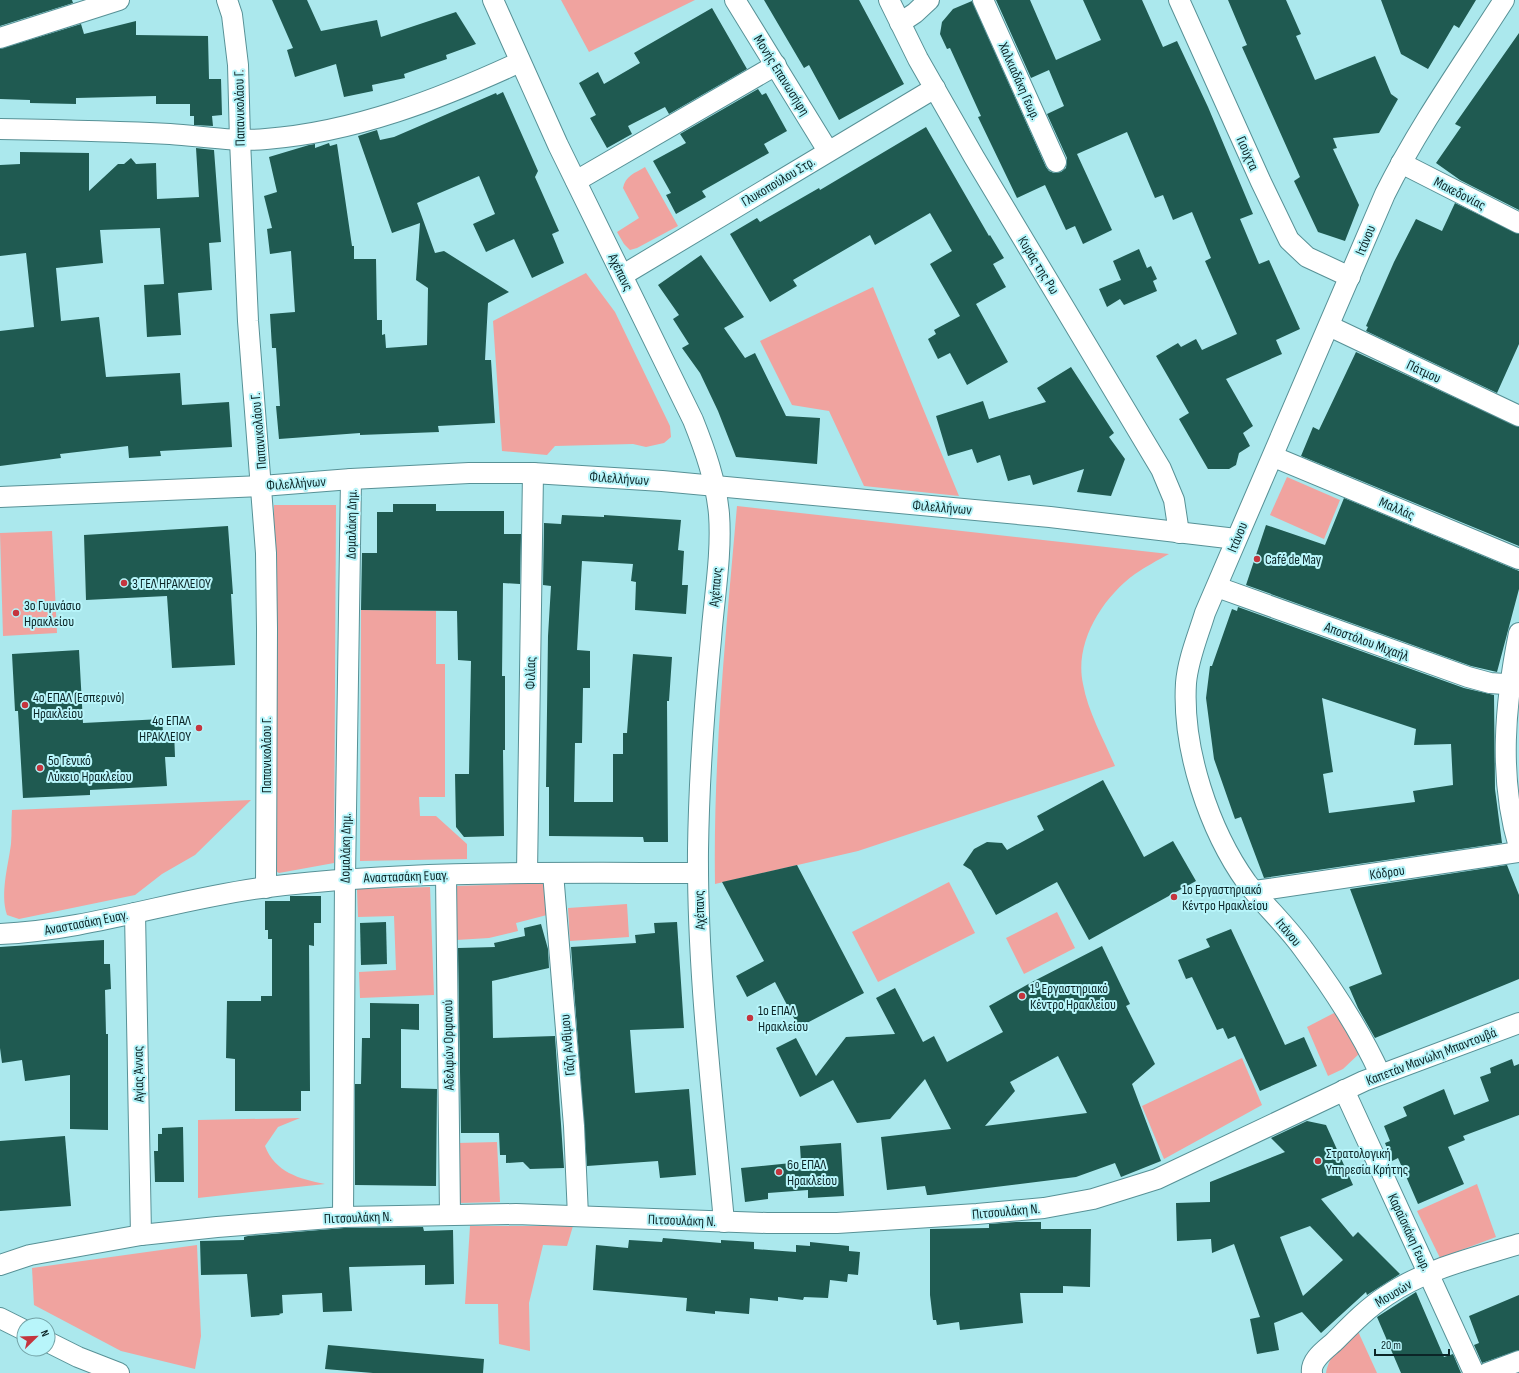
<svg xmlns="http://www.w3.org/2000/svg" width="1519" height="1373" font-family="'Sofia Sans Condensed',sans-serif">
<style>
.green{fill:#f0a39f}
.building{fill:#1f5a51;fill-rule:evenodd}
.lines{fill:none;stroke-linecap:round;stroke-linejoin:round}
.minor-casing{stroke:#579196;stroke-width:22}
.minor{stroke:#fff;stroke-width:20}
.poi-dot{fill:#c4353e;stroke:#b8f5fa;stroke-width:1.5}
.labels{text-anchor:middle;stroke-width:4;stroke-linejoin:round;paint-order:stroke}
.street-label{font-size:14px;fill:#0c2527;stroke:#b8f5fa}
.poi-label{font-size:14px;fill:#0c2527;stroke:#b8f5fa;text-anchor:start}
</style>
<rect width="100%" height="100%" fill="#abe8ed"/>
<!-- green -->
<g class="green">
<polygon points="561,0 695,0 589,52"/>
<path d="M 645,167 L 678,226 L 637,248 L 630,250 L 624,244 L 617,232 L 639,218 L 623,188 C 625,176 635,173 645,167 Z"/>
<polygon points="586,273 615,312 670,426 671,437 664,443 646,447 633,444 555,446 547,455 502,451 493,321"/>
<polygon points="873,287 959,496 864,486 829,411 792,405 760,341"/>
<polygon points="1287,477 1340,500 1324,539 1270,515"/>
<polygon points="274,505 336,505 334,863 279,873 270,868"/>
<path d="M 737,506 L 1169,554 C 1158,560 1145,567 1135,574 C 1102,598 1074,643 1083,684 C 1088,712 1104,740 1115,766 L 858,851 L 715,884 C 713,758 726,631 737,506 Z"/>
<polygon points="52,531 57,633 3,636 0,533"/>
<polygon points="361,610 436,611 436,664 445,664 445,797 419,797 420,816 436,816 467,844 467,859 360,861"/>
<path d="M 251,800 L 195,855 L 162,874 L 135,895 L 19,919 L 7,915 C 0,893 8,867 11,844 C 12,833 11,822 12,810 Z"/>
<polygon points="949,882 975,933 878,982 852,932"/>
<polygon points="544,883 547,915 516,923 518,931 489,938 456,940 455,886"/>
<polygon points="430,887 434,995 360,998 359,972 396,970 394,916 358,917 357,889"/>
<polygon points="627,904 629,937 570,941 568,908"/>
<polygon points="1057,912 1075,948 1024,974 1006,938"/>
<polygon points="1336,1012 1362,1051 1343,1069 1328,1076 1307,1027"/>
<polygon points="1242,1058 1262,1105 1164,1159 1142,1106"/>
<path d="M 300,1118 L 278,1127 L 265,1146 C 275,1172 299,1179 325,1184 L 198,1198 L 198,1120 Z"/>
<polygon points="497,1142 500,1202 459,1203 457,1143"/>
<polygon points="1477,1184 1496,1237 1440,1258 1417,1211"/>
<polygon points="470,1226 573,1226 567,1246 543,1245 529,1303 530,1351 499,1344 498,1304 465,1304"/>
<polygon points="197,1245 201,1336 195,1369 121,1351 34,1305 32,1268"/>
<path d="M 1356,1327 L 1377,1373 L 1326,1373 C 1329,1355 1344,1341 1356,1327 Z"/>
</g>
<!-- building -->
<g class="building">
<polygon points="0,0 72,0 73,3 0,26"/>
<polygon points="272,0 307,0 321,31 377,20 381,37 456,12 476,44 446,55 447,59 404,74 405,78 372,85 373,91 344,97 336,64 295,77 287,50 293,48"/>
<polygon points="764,0 859,0 904,84 839,120 809,65 804,68"/>
<polygon points="996,0 1030,0 1056,60 1101,40 1083,0 1142,0 1163,47 1177,41 1208,107 1253,214 1240,219 1259,264 1269,260 1300,329 1276,340 1282,354 1226,379 1253,426 1243,433 1250,446 1239,453 1236,465 1229,469 1208,469 1179,419 1189,413 1156,356 1178,343 1181,347 1196,339 1202,350 1237,334 1205,261 1211,258 1192,212 1173,220 1163,195 1155,198 1127,132 1077,154 1112,230 1083,244 1075,226 1066,230 1045,185 1017,198 978,117 981,116 950,48 947,49 940,34 942,22 953,9 972,1 1046,167 1049,171 1054,173 1061,172 1066,168 1067,158 1047,114 1064,106 1049,70 1031,78"/>
<polygon points="1228,0 1286,0 1301,34 1296,36 1315,80 1375,56 1391,94 1398,99 1379,133 1333,138 1337,148 1333,149 1359,205 1345,241 1318,232 1294,181 1300,177 1242,47 1247,45"/>
<polygon points="1381,0 1476,0 1459,28 1454,25 1428,69 1401,54"/>
<polygon points="712,8 747,69 669,114 665,107 628,126 632,134 607,148 590,118 596,115 579,83 598,72 604,84 640,63 634,53"/>
<polygon points="136,21 136,35 208,36 209,79 221,79 222,115 212,116 213,126 194,125 194,116 190,116 190,104 156,104 156,96 76,98 76,104 30,103 30,100 0,99 0,49 81,24 84,34"/>
<polygon points="1519,33 1519,210 1460,180 1436,163 1461,127 1455,124"/>
<polygon points="758,89 762,95 766,93 787,131 764,144 769,153 702,191 706,197 676,214 666,195 671,193 653,161 686,143 680,134"/>
<polygon points="503,92 538,171 535,177 559,231 552,234 564,263 532,278 514,239 486,252 473,224 495,214 479,176 417,203 435,253 444,251 509,292 488,303 485,360 491,360 495,423 438,426 439,432 360,435 360,433 279,439 276,406 280,406 276,348 272,348 270,314 295,312 291,251 270,254 267,229 272,228 264,196 277,192 269,157 309,145 315,144 315,148 329,143 330,146 337,144 352,246 354,246 354,259 376,259 377,320 382,320 382,335 385,334 386,348 427,345 428,288 416,280 420,223 392,233 358,136 377,130 380,140 394,137 496,93 497,95"/>
<polygon points="926,127 989,236 990,235 1004,258 993,264 1006,287 976,304 1008,362 967,385 950,353 938,359 928,339 936,334 934,330 960,316 930,264 952,251 930,213 875,245 870,235 793,280 797,286 770,302 730,234 757,218 760,222 819,188 820,190"/>
<polygon points="196,148 214,150 221,242 209,243 212,290 178,293 181,335 147,337 144,285 164,284 160,228 100,230 103,263 56,268 61,321 99,317 106,377 180,373 182,405 229,402 232,447 160,451 161,456 129,458 128,446 60,454 61,458 0,466 0,331 34,327 26,253 0,256 0,165 20,164 20,152 89,153 89,191 118,164 124,164 131,158 136,164 156,163 157,199 199,197"/>
<polygon points="1455,203 1519,234 1519,344 1497,393 1366,331 1368,327 1366,326 1394,262 1416,219 1442,231"/>
<polygon points="1139,249 1147,268 1151,266 1157,279 1153,281 1157,291 1124,305 1120,299 1107,307 1099,289 1121,280 1113,261"/>
<polygon points="701,255 744,317 724,328 745,358 755,353 786,416 820,418 817,464 736,457 718,411 700,373 682,348 689,344 673,319 679,315 658,285"/>
<polygon points="1356,352 1519,427 1519,546 1301,456 1313,427 1319,430"/>
<polygon points="1071,367 1114,433 1109,437 1125,459 1111,496 1077,492 1084,469 1033,485 1030,475 1008,481 1000,455 977,463 972,449 948,456 936,416 983,401 989,419 1046,402 1037,388"/>
<polygon points="1344,498 1519,571 1519,589 1497,672 1471,666 1246,585 1266,525 1325,545"/>
<polygon points="393,504 436,504 436,511 504,511 504,534 521,534 520,584 503,583 502,676 505,676 505,750 503,750 504,836 464,837 456,827 455,774 469,774 471,661 458,660 457,611 361,610 362,553 377,553 377,512 393,512"/>
<polygon points="562,515 604,517 604,515 681,520 678,550 684,551 682,585 688,585 686,614 635,610 636,582 631,581 633,564 582,561 577,650 590,651 590,688 583,688 582,743 575,743 574,802 613,802 613,754 623,754 623,733 627,733 633,654 672,657 669,701 667,701 668,842 644,842 643,837 549,836 549,787 546,787 548,636 551,586 543,585 544,523 561,524"/>
<polygon points="228,526 233,594 231,594 235,665 172,668 167,596 86,600 84,535"/>
<path d="M 1238,607 L 1464,688 L 1494,695 L 1495,789 L 1502,843 L 1264,878 L 1241,817 L 1235,819 L 1214,759 L 1206,698 L 1210,666 L 1212,666 L 1232,609 L 1237,611 ZM 1322,698 L 1416,729 L 1414,745 L 1451,744 L 1453,785 L 1413,791 L 1415,802 L 1329,813 L 1323,774 L 1333,772 Z"/>
<polygon points="79,650 83,723 162,719 163,732 174,731 175,757 165,757 167,786 90,790 90,795 23,798 18,711 15,711 12,654"/>
<polygon points="1103,780 1144,857 1173,841 1196,881 1089,940 1057,882 996,915 971,870 963,865 974,849 987,842 1002,843 1007,850 1044,830 1037,816"/>
<polygon points="797,865 864,993 805,1024 797,1024 775,982 747,997 736,976 764,961 722,882"/>
<polygon points="1507,865 1519,895 1519,979 1375,1038 1358,1008 1349,987 1382,974 1350,889"/>
<polygon points="290,896 321,896 321,923 314,923 314,946 309,945 310,1091 301,1091 301,1111 235,1111 235,1059 226,1058 227,1001 261,1001 261,996 272,996 272,939 268,939 268,930 265,930 265,901 290,901"/>
<polygon points="386,922 387,964 361,965 360,923"/>
<polygon points="677,922 684,1028 630,1030 635,1093 689,1089 696,1175 660,1178 658,1161 587,1166 571,947 636,943 635,935 655,933 654,923"/>
<polygon points="541,924 548,949 549,968 492,981 493,1038 555,1036 564,1168 530,1169 523,1162 506,1163 506,1155 500,1155 499,1133 461,1133 458,948 495,947 494,943 525,936 524,928"/>
<polygon points="1231,929 1285,1045 1304,1037 1317,1066 1260,1091 1235,1036 1228,1039 1223,1028 1217,1030 1192,977 1186,979 1178,960 1210,947 1206,939"/>
<polygon points="104,940 104,964 110,964 111,989 105,990 106,1034 108,1034 108,1130 70,1129 70,1075 25,1081 22,1060 2,1063 0,1048 0,947"/>
<path d="M 1102,946 L 1130,1004 L 1126,1006 L 1155,1064 L 1132,1084 L 1161,1161 L 1121,1177 L 1115,1163 L 1076,1177 L 930,1195 L 927,1195 L 925,1186 L 887,1190 L 881,1137 L 951,1129 L 925,1079 L 890,1119 L 857,1123 L 833,1080 L 800,1097 L 776,1048 L 796,1038 L 816,1076 L 846,1037 L 895,1034 L 876,998 L 895,988 L 923,1042 L 934,1036 L 947,1062 L 1003,1032 L 989,1006 L 1032,982 ZM 1058,1056 L 1087,1113 L 985,1126 L 1015,1091 L 1010,1082 Z"/>
<polygon points="370,1003 419,1004 419,1030 401,1029 401,1088 437,1089 436,1186 355,1185 355,1084 361,1084 362,1038 370,1038"/>
<polygon points="1512,1059 1514,1066 1519,1064 1519,1115 1463,1136 1465,1140 1448,1147 1464,1184 1418,1204 1398,1158 1392,1161 1385,1143 1390,1141 1384,1126 1407,1116 1403,1107 1444,1089 1454,1115 1489,1101 1480,1077 1491,1073 1490,1068"/>
<path d="M 1307,1121 L 1326,1125 L 1353,1185 L 1321,1199 L 1353,1237 L 1358,1232 L 1400,1274 L 1367,1295 L 1366,1292 L 1321,1333 L 1302,1312 L 1274,1323 L 1279,1350 L 1257,1354 L 1250,1319 L 1260,1317 L 1234,1244 L 1212,1253 L 1211,1239 L 1177,1241 L 1176,1203 L 1210,1202 L 1210,1182 L 1285,1152 L 1271,1138 ZM 1310,1226 L 1343,1260 L 1303,1296 L 1280,1237 Z"/>
<polygon points="183,1127 184,1182 155,1182 154,1151 158,1151 158,1134 162,1134 162,1128"/>
<polygon points="65,1136 71,1206 0,1211 0,1141"/>
<polygon points="841,1143 844,1196 808,1198 808,1190 768,1193 768,1199 745,1202 741,1168 801,1162 800,1146"/>
<polygon points="1016,1222 1041,1222 1041,1229 1091,1229 1090,1287 1063,1286 1063,1293 1020,1293 1023,1323 960,1330 959,1322 937,1325 936,1320 933,1320 930,1295 930,1229 989,1228 989,1224"/>
<polygon points="423,1227 424,1231 453,1230 454,1284 425,1285 425,1265 349,1267 352,1311 323,1312 322,1293 282,1295 283,1313 279,1314 280,1315 251,1317 247,1274 201,1275 200,1241 244,1240 244,1237 248,1236 344,1228"/>
<polygon points="663,1238 721,1243 721,1240 754,1242 754,1249 796,1252 796,1245 810,1246 810,1242 849,1246 849,1251 860,1252 858,1275 848,1274 847,1282 830,1280 828,1298 804,1297 803,1300 778,1297 778,1301 750,1298 749,1314 715,1311 715,1314 686,1311 687,1298 593,1290 596,1245 628,1248 629,1240 662,1242"/>
<polygon points="1416,1292 1444,1357 1453,1354 1461,1373 1401,1373 1377,1317"/>
<polygon points="1519,1295 1519,1350 1482,1363 1474,1345 1479,1343 1469,1316"/>
<polygon points="328,1345 484,1359 483,1373 373,1373 325,1369"/>
</g>
<g class="lines">
<defs>
<g id="minor">
<polyline points="227,0 232,15 238,65 240,140 248,321 266,553 267,629 266,888"/>
<path d="M 493,0 L 558,145 L 693,420 C 705,450 716,481 719,514 C 722,555 714,598 711,639 C 704,709 699,779 698,850 C 697,974 713,1098 724,1222"/>
<polyline points="735,0 828,151"/>
<polyline points="889,0 918,59 974,157 1161,469 1174,500 1179,533"/>
<polyline points="983,0 1056,162"/>
<polyline points="1179,0 1261,182 1289,240 1307,257 1350,277"/>
<polyline points="900,23 915,13 929,0"/>
<polyline points="0,38 119,0"/>
<path d="M 0,129 C 57,130 113,131 170,134 C 202,136 234,142 266,139 C 355,132 440,99 520,62"/>
<polyline points="1401,163 1519,223"/>
<polyline points="576,181 776,65"/>
<polyline points="623,275 935,88"/>
<polyline points="1329,326 1519,416"/>
<polyline points="1274,457 1519,559"/>
<polyline points="0,497 262,486 351,479 469,473 533,473 662,481 1050,517 1236,539"/>
<polyline points="1217,587 1468,677 1490,683 1519,685"/>
<path d="M 1519,633 C 1505,703 1498,777 1519,847"/>
<polyline points="527,873 533,473"/>
<polyline points="553,873 574,1126 578,1216"/>
<polyline points="446,875 450,1214"/>
<polyline points="1255,891 1519,852"/>
<polyline points="135,913 141,1235"/>
<path d="M 0,934 C 91,930 178,898 268,887 C 410,870 555,873 698,873"/>
<path d="M 1380,1074 C 1360,1030 1333,989 1304,950 C 1287,926 1265,906 1247,883 C 1209,830 1182,749 1186,683 C 1188,659 1198,636 1205,613 L 1385,194 C 1419,126 1463,64 1504,0"/>
<polyline points="1344,1090 1474,1373"/>
<polyline points="343,1217 345,878 351,479"/>
<polyline points="0,1265 30,1255 141,1235 217,1227 343,1217 516,1214 767,1223 837,1223 977,1214 1044,1208 1093,1199 1157,1179 1364,1081 1519,1023"/>
<polyline points="0,1318 24,1330"/>
<polyline points="48,1342 78,1357 119,1373"/>
<path d="M 1312,1373 C 1310,1360 1325,1350 1334,1342 C 1350,1326 1366,1309 1386,1296 C 1425,1269 1474,1258 1519,1244"/>
<polyline points="1487,1373 1519,1361"/>
</g>
</defs>
<!-- minor casing -->
<use href="#minor" class="minor-casing"/>
<!-- minor -->
<use href="#minor" class="minor"/>
</g>
<!-- markers -->
<g class="poi-dot">
<circle cx="1257" cy="559" r="4"/>
<circle cx="124" cy="583" r="4"/>
<circle cx="16" cy="613" r="4"/>
<circle cx="25" cy="705" r="4"/>
<circle cx="199" cy="728" r="4"/>
<circle cx="40" cy="768" r="4"/>
<circle cx="1174" cy="897" r="4"/>
<circle cx="1022" cy="996" r="4"/>
<circle cx="750" cy="1018" r="4"/>
<circle cx="1318" cy="1161" r="4"/>
<circle cx="779" cy="1172" r="4"/>
</g>
<g class="labels">
<!-- street labels -->
<g class="street-label">
<text transform="translate(782 75) rotate(58)" y="5">Μονής Επανωσήφη</text>
<text transform="translate(1020 81) rotate(66)" y="5">Χαλκιαδάκη Γεωρ.</text>
<text transform="translate(239 108) rotate(-91)" y="5">Παπανικολάου Γ.</text>
<text transform="translate(1248 153) rotate(66)" y="5">Γιούχτα</text>
<text transform="translate(778 181) rotate(-31)" y="5">Γλυκοπούλου Στρ.</text>
<text transform="translate(1460 193) rotate(27)" y="5">Μακεδονίας</text>
<text transform="translate(1365 240) rotate(-67)" y="5">Ιτάνου</text>
<text transform="translate(1039 265) rotate(58)" y="5">Κυράς της Ρω</text>
<text transform="translate(621 272) rotate(64)" y="5">Αχέπανς</text>
<text transform="translate(1424 371) rotate(25)" y="5">Πάτμου</text>
<text transform="translate(258 431) rotate(-95)" y="5">Παπανικολάου Γ.</text>
<text transform="translate(619 478) rotate(4)" y="5">Φιλελλήνων</text>
<text transform="translate(296 483) rotate(-4)" y="5">Φιλελλήνων</text>
<text transform="translate(942 507) rotate(5)" y="5">Φιλελλήνων</text>
<text transform="translate(1397 508) rotate(23)" y="5">Μαλλάς</text>
<text transform="translate(351 524) rotate(-89)" y="5">Δομαλάκη Δημ.</text>
<text transform="translate(1237 537) rotate(-67)" y="5">Ιτάνου</text>
<text transform="translate(715 587) rotate(-85)" y="5">Αχέπανς</text>
<text transform="translate(1367 641) rotate(20)" y="5">Αποστόλου Μιχαήλ</text>
<text transform="translate(530 673) rotate(-89)" y="5">Φιλίας</text>
<text transform="translate(266 755) rotate(-90)" y="5">Παπανικολάου Γ.</text>
<text transform="translate(345 848) rotate(-89)" y="5">Δομαλάκη Δημ.</text>
<text transform="translate(1387 872) rotate(-8)" y="5">Κόδρου</text>
<text transform="translate(406 876) rotate(-2)" y="5">Αναστασάκη Ευαγ.</text>
<text transform="translate(699 910) rotate(-92)" y="5">Αχέπανς</text>
<text transform="translate(86 922) rotate(-11)" y="5">Αναστασάκη Ευαγ.</text>
<text transform="translate(1289 932) rotate(50)" y="5">Ιτάνου</text>
<text transform="translate(448 1045) rotate(-91)" y="5">Αδελφών Ορφανού</text>
<text transform="translate(567 1045) rotate(-95)" y="5">Γάζη Ανθίμου</text>
<text transform="translate(1431 1056) rotate(-21)" y="5">Καπετάν Μανώλη Μπαντουβά</text>
<text transform="translate(138 1074) rotate(-91)" y="5">Αγίας Άννας</text>
<text transform="translate(1006 1211) rotate(-5)" y="5">Πιτσουλάκη Ν.</text>
<text transform="translate(358 1217) rotate(-2)" y="5">Πιτσουλάκη Ν.</text>
<text transform="translate(682 1220) rotate(2)" y="5">Πιτσουλάκη Ν.</text>
<text transform="translate(1410 1232) rotate(65)" y="5">Καραϊσκάκη Γεωρ.</text>
<text transform="translate(1393 1293) rotate(-31)" y="5">Μουσών</text>
</g>
<!-- poi labels -->
<g class="poi-label">
<text x="1265" y="564">Café de May</text>
<text x="132" y="588">3 ΓΕΛ ΗΡΑΚΛΕΙΟΥ</text>
<text x="24" y="610">3ο Γυμνάσιο<tspan x="24" dy="16">Ηρακλείου</tspan></text>
<text x="33" y="702">4o ΕΠΑΛ (Εσπερινό)<tspan x="33" dy="16">Ηρακλείου</tspan></text>
<text x="191" y="725" text-anchor="end">4ο ΕΠΑΛ<tspan x="191" dy="16">ΗΡΑΚΛΕΙΟΥ</tspan></text>
<text x="48" y="765">5ο Γενικό<tspan x="48" dy="16">Λύκειο Ηρακλείου</tspan></text>
<text x="1182" y="894">1ο Εργαστηριακό<tspan x="1182" dy="16">Κέντρο Ηρακλείου</tspan></text>
<text x="1030" y="993">1⁰ Εργαστηριακό<tspan x="1030" dy="16">Κέντρο Ηρακλείου</tspan></text>
<text x="758" y="1015">1ο ΕΠΑΛ<tspan x="758" dy="16">Ηρακλείου</tspan></text>
<text x="1326" y="1158">Στρατολογική<tspan x="1326" dy="16">Υπηρεσία Κρήτης</tspan></text>
<text x="787" y="1169">6ο ΕΠΑΛ<tspan x="787" dy="16">Ηρακλείου</tspan></text>
</g>
</g>
<!-- north arrow -->
<g transform="translate(36 1337) rotate(67)"><circle r="19" fill="#b8f5fa" stroke="#73a2a6"/>
<path d="M0-3L7 15L0 10L-7 15Z" fill="#c4353e"/>
<text y="-6" font-size="11" font-weight="bold" text-anchor="middle" fill="#0c2527">N</text>
</g>
<!-- scale -->
<path d="M1375 1349v6h74v-6" fill="none" stroke="#0c2527" stroke-width="2"/>
<text x="1381" y="1349" font-size="12" fill="#0c2527" stroke="#b8f5fa" stroke-width="3" paint-order="stroke">20 m</text>
</svg>
